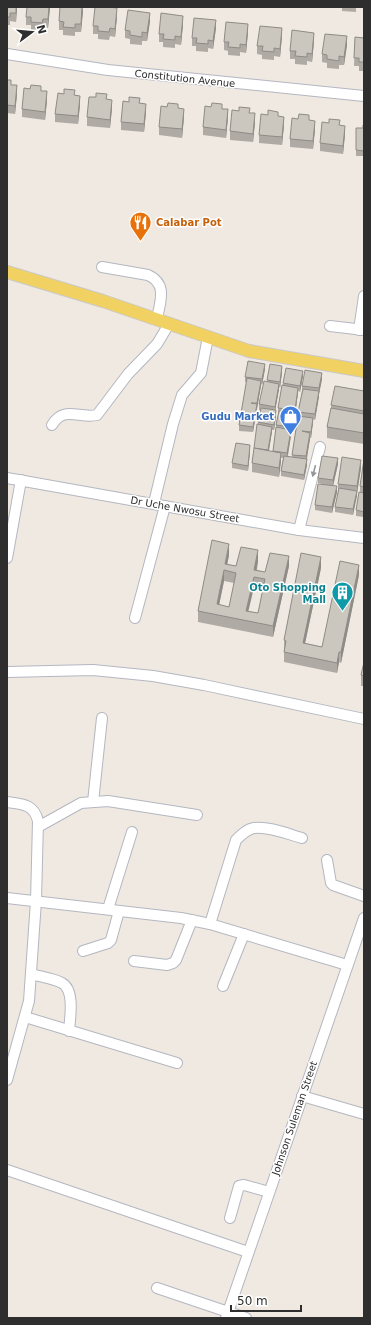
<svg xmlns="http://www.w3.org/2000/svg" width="371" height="1325" font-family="'DejaVu Sans',sans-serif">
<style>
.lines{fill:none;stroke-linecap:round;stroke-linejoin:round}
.minor-casing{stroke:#b4b7c1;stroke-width:12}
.major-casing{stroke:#c9c9c9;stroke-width:14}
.minor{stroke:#fff;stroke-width:10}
.major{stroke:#f2d163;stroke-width:12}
.wall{fill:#afaba4;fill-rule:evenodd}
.shaded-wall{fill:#8e8b86}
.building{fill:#cbc7bf;stroke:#8e8b86;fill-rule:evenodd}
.oneway{fill:#969696}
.labels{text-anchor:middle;stroke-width:3;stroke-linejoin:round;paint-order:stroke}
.street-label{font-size:10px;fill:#2e2e2e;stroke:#fff}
.food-label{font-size:10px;font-weight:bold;fill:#c56008;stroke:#fff;text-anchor:start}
.shop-label{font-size:10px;font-weight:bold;fill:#366cbe;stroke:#fff;text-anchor:end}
.culture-label{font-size:10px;font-weight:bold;fill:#0d838f;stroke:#fff;text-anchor:end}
</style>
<rect width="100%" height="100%" fill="#efe9e1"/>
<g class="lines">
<defs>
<g id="minor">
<polyline points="7,54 108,70 364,96"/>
<path d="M 102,267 L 148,275 C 168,284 160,302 157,319"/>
<polyline points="330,326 364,330"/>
<polyline points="359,330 364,296"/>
<path d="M 52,425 C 64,405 79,419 97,415 L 128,374 L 157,344 L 169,324"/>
<polyline points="7,478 299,530 364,538"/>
<polyline points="154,503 173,424 182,395 201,373 208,337"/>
<polyline points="299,530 320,447"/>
<polyline points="7,558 21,480"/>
<polyline points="135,618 165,506"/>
<polyline points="7,672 93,670 153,676 204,685 364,719"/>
<path d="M 7,802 C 22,804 34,804 38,821 L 36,901 L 29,1001 L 7,1080"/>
<polyline points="93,802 102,718"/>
<polyline points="38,827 81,803 108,801 197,815"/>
<polyline points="327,860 331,883 333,885 364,896"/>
<polyline points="7,898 181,918 210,924 347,965"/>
<polyline points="108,909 132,832"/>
<path d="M 210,924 L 236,840 C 241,835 247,829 254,828 C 268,826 288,834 302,838"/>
<polyline points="83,951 108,943 111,940 119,911"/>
<polyline points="134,961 167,965 173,963 176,960 192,920"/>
<path d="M 31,974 C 41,977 53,978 62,983 C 75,990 70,1018 69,1031"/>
<polyline points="223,986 244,934"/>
<polyline points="25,1017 177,1063"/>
<polyline points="302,1096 364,1114"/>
<polyline points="7,1170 248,1252"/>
<polyline points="230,1218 239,1186 244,1185 269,1192"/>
<polyline points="157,1288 246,1318"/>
<polyline points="226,1318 364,918"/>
</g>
<polyline id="major" points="7,272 103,301 249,351 364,371"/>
</defs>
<!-- minor casing -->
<use href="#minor" class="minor-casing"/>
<!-- major casing -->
<use href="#major" class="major-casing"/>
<!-- minor -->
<use href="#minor" class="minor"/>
<!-- major -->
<use href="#major" class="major"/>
</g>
<!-- wall -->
<g class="wall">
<polygon points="7,7 17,7 16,22 10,21 10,25 7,25"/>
<polygon points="50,7 48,28 43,27 42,31 31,30 31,25 26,25 26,17"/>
<polygon points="83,7 81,32 75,32 75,36 63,35 63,30 59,30 59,21"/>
<polygon points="319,7 334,7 334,8"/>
<polygon points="342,7 356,7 356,12 342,11"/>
<polygon points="117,16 115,37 110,36 109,40 98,39 98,34 93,34 93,26"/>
<polygon points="150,21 147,41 142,41 142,45 130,44 130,39 125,38 125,30"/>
<polygon points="183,24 181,45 175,44 175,48 163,47 163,42 159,42 159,34"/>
<polygon points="216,28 213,49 208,48 208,52 196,51 196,46 192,46 192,38"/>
<polygon points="248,32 246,53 240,52 240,56 228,55 228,51 224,50 224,42"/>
<polygon points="282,36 280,57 274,56 274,60 262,59 262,55 257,54 257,46"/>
<polygon points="355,37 364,38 364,71 359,71 359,66 354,66"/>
<polygon points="314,41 312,62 307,61 307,65 295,64 295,59 290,59 290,51"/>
<polygon points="347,45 344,65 339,65 339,69 327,68 327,63 322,62 322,54"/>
<polygon points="7,80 11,85 17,94 15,114 7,113"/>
<polygon points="41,91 47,100 45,120 22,117 22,109"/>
<polygon points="75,95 80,104 78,124 55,122 55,114"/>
<polygon points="107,99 112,108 110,128 87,126 87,117"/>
<polygon points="140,103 146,112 144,132 121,130 121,122"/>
<polygon points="178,108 184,117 182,138 159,135 159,127"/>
<polygon points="222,109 228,117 226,138 203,135 203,127"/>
<polygon points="250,113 255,122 253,142 230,140 230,131"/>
<polygon points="278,116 284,125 282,145 259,143 259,135"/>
<polygon points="309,120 315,129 313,149 290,147 290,139"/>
<polygon points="340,125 345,134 343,154 320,151 320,143"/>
<polygon points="364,125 364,156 356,156 356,128 363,128"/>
<polygon points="265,369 262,385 261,384 253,432 239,431 239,425 247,382 245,382 245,377"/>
<polygon points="282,372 280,388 279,387 275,410 276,416 274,430 272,430 269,451 273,452 276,431 276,425 278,414 278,408 283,383 303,376 300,392 298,391 295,416 294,416 288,456 292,457 298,416 298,412 302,391 302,386 322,379 319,394 315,420 313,419 311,438 310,438 307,459 307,465 304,480 281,476 281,471 283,458 281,458 279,477 252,472 252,463 258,422 260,410 259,410 259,404 267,382 267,380"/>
<polygon points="364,391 364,444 327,438 327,427 331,408 331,405"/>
<polygon points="250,451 248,471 232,468 232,463"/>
<polygon points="364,459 364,517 356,516 356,510 360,492 360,486"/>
<polygon points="338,464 333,486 337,492 332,513 315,510 315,505 327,485 318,483 318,478"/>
<polygon points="361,468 353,515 335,512 335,507 338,492 338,484"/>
<path d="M 229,555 L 227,564 L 236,566 L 258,561 L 257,570 L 265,572 L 289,566 L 273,637 L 198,622 L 198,611 ZM 224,581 L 234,583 L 229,607 L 219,605 ZM 254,587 L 263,589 L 258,613 L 248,611 Z"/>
<polygon points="321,568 305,643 322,647 359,575 341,663 339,662 337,673 284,662 284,640"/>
<polygon points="364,662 364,686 361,686 361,675"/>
</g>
<!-- shaded-wall -->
<g class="shaded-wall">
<polygon points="16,7 17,7 16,22"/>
<polygon points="49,7 50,7 48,28 48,19"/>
<polygon points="82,7 83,12 81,32 81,24"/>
<polygon points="117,8 117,16 115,37 115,29"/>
<polygon points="150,13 150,21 147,41 147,33"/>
<polygon points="183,16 183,24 181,45 181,37"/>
<polygon points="216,20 216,28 213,49 213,41"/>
<polygon points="248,24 248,32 246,53 246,45"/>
<polygon points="282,28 282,36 280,57 280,49"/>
<polygon points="314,33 314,41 312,62 312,54"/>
<polygon points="347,36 347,45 344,65 344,57"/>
<polygon points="17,85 17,94 15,114 15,106"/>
<polygon points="47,91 47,100 45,120 45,112"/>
<polygon points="80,96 80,104 78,124 78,116"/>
<polygon points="112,100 112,108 110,128 110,120"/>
<polygon points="146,104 146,112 144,132 144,124"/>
<polygon points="184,109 184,117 182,138 182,129"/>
<polygon points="228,109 228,117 226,138 226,130"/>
<polygon points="255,113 255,122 253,142 253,134"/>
<polygon points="284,117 284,125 282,145 282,137"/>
<polygon points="315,121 315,129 313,149 313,141"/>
<polygon points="345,126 345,134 343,154 343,146"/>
<polygon points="265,364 265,369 262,385 262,379"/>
<polygon points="282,366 282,372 280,388 280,382"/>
<polygon points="303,371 303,376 300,392 300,386"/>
<polygon points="322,373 322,379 319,394 319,388"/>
<polygon points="261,381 261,386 253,432 253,427"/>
<polygon points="279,384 279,390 275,412 275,407"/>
<polygon points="298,388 298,393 295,416 295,410"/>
<polygon points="319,391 319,397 315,420 315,414"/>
<polygon points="276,410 276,416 274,430 274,425"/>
<polygon points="294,413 294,418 292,433 292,427"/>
<polygon points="313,418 313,423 311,438 311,432"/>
<polygon points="272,427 272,432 268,455 268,450"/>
<polygon points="291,430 291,435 287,459 287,453"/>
<polygon points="310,433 310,439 306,462 306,456"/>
<polygon points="250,445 250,451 248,471 248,466"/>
<polygon points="281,453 281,462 279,477 279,468"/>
<polygon points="338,458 338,464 333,486 333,480"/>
<polygon points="307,459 307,465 304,480 304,475"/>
<polygon points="361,460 361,468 357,494 357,486"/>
<polygon points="337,486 337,492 332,513 332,507"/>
<polygon points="357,491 357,496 353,515 353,509"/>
<polygon points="229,544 229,555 226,571 225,564"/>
<polygon points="258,550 258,561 255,577 254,570"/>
<polygon points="289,556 289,566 273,637 273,626"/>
<polygon points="321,557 321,568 303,653 303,643"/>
<polygon points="359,565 359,575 341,663 341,652"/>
<polygon points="224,570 224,581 217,615 217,604"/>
<polygon points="254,577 254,587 246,621 246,611"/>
<polygon points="339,652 339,662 337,673 337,663"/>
</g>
<!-- building -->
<g class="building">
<polygon points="7,7 16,7 16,13 10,13 10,17 7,17"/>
<polygon points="27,7 49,7 48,19 43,19 42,23 31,22 31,17 26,17"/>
<polygon points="60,7 82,7 81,24 75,24 75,28 63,27 64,22 59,21"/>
<polygon points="95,7 108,7 117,8 115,29 110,28 109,32 98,31 98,26 93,26"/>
<polygon points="128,10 150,13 147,33 142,32 142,37 130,35 130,31 125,30"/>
<polygon points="161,13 183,16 181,37 175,36 175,40 163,39 164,34 159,34"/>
<polygon points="194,18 216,20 213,41 208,40 208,44 196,43 197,38 192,38"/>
<polygon points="226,22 248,24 246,45 240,44 240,48 228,47 229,42 224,42"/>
<polygon points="260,26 282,28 280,49 274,48 274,52 262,51 263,46 257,46"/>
<polygon points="292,30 314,33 312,54 307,53 307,57 295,56 296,51 290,51"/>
<polygon points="325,34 347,36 344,57 339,56 339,61 327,59 327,55 322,54"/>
<polygon points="355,37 364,38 364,62 359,62 359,58 354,58"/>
<polygon points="7,80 11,80 11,85 17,85 15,106 7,105"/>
<polygon points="31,85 41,86 41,91 47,91 45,112 22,109 24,88 30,89"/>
<polygon points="64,89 75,90 74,95 80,96 78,116 55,114 58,93 64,94"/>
<polygon points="96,93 107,94 106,99 112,100 110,120 87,117 89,97 96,97"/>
<polygon points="129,97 140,98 139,103 146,104 144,124 121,122 123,101 129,102"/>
<polygon points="168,103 178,104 178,108 184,109 182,129 159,127 161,106 167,107"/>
<polygon points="212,103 222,104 222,109 228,109 226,130 203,127 205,106 211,107"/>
<polygon points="239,107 250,108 249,113 255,113 253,134 230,131 232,110 239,111"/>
<polygon points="268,110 278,112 278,116 284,117 282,137 259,135 261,114 268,115"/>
<polygon points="299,114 309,115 309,120 315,121 313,141 290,139 292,118 298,119"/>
<polygon points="329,119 340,120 339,125 345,126 343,146 320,143 322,122 329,123"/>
<polygon points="363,125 364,125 364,151 356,150 356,128 363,128"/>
<polygon points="248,361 265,364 262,379 245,377"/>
<polygon points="270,364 282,366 280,382 267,380"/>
<polygon points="286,368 303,371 300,386 283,383"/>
<polygon points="305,370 322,373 319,388 302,386"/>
<polygon points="247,378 261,381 257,403 251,403 257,404 253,427 239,425"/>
<polygon points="264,381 279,384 275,407 259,404"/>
<polygon points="282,385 298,388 295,410 278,408"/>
<polygon points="335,386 364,391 364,411 331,405"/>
<polygon points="303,389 319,391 315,414 298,412"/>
<polygon points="261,408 276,410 274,425 258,422"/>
<polygon points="331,408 364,414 364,433 327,427"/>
<polygon points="279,411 294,413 292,427 276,425"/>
<polygon points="298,416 313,418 311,432 302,431 310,433 306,456 292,455"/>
<polygon points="257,424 272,427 268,450 254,448"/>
<polygon points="276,427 291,430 287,453 273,451"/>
<polygon points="236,443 250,445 248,466 232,463"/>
<polygon points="254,448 281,453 279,468 252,463"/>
<polygon points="284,456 307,459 304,475 281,471"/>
<polygon points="322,456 338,458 333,480 318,478"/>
<polygon points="342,457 361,460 357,486 338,484"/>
<polygon points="364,459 364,487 360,486"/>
<polygon points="318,484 337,486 332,507 315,505"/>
<polygon points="339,488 357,491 353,509 335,507"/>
<polygon points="359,492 364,493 364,512 356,510"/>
<path d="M 212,540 L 229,544 L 225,564 L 236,566 L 241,547 L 258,550 L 254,570 L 265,572 L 270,553 L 289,556 L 273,626 L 198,611 ZM 224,570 L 236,573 L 229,607 L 217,604 ZM 254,577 L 265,579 L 258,613 L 246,611 Z"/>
<polygon points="301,553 321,557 303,643 322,647 340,561 359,565 341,652 339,652 337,663 284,652 286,641 284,640"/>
<polygon points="364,662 364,676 361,675"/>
</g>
<!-- one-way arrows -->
<defs><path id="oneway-solid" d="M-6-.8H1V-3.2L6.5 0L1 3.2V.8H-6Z"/></defs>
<use class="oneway" href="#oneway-solid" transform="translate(314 471) rotate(104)"/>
<!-- icons -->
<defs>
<symbol id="restaurant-pin" viewBox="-11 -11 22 30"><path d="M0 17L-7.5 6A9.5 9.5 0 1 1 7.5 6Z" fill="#e8710a" stroke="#fff"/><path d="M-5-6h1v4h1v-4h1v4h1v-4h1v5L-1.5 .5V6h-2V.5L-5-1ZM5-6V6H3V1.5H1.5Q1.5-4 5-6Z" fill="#fff"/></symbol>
<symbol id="shop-pin" viewBox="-11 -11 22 30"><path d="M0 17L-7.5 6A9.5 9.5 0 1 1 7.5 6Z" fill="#3f7fe0" stroke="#fff"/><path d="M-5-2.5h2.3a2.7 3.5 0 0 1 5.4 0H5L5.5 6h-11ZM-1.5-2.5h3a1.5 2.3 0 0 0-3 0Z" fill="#fff"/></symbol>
<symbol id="building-pin" viewBox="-11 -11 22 30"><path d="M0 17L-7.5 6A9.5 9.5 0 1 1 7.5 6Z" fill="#0f9aa8" stroke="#fff"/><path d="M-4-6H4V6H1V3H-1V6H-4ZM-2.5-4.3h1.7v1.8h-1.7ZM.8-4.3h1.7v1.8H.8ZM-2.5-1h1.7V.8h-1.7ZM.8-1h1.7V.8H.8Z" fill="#fff"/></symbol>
</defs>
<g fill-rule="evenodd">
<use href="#restaurant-pin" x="128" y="210" width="25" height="34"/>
<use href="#shop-pin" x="278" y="404" width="25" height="34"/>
<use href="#building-pin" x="330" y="580" width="25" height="34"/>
</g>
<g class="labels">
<!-- street labels -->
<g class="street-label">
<text transform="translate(185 78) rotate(6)" y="4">Constitution Avenue</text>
<text transform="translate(185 509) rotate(10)" y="4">Dr Uche Nwosu Street</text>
<text transform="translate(294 1118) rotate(-71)" y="4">Johnson Suleman Street</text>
</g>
<!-- food labels -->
<g class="food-label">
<text x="156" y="226">Calabar Pot</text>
</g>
<!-- shop labels -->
<g class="shop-label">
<text x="274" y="420">Gudu Market</text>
</g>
<!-- culture labels -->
<g class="culture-label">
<text x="326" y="591">Oto Shopping<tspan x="326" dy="12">Mall</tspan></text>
</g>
</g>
<!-- border -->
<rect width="371" height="1325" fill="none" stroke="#2e2e2e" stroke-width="16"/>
<!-- north arrow -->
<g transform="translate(32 32) rotate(74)" stroke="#ffffff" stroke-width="3" paint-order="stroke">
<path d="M0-3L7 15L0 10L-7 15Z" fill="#2e2e2e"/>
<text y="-6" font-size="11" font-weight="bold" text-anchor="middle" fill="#2e2e2e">N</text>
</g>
<!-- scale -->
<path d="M231 1305v6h70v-6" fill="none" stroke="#2e2e2e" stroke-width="2"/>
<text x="237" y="1305" font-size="12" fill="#2e2e2e" stroke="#ffffff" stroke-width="3" paint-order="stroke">50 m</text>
</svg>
